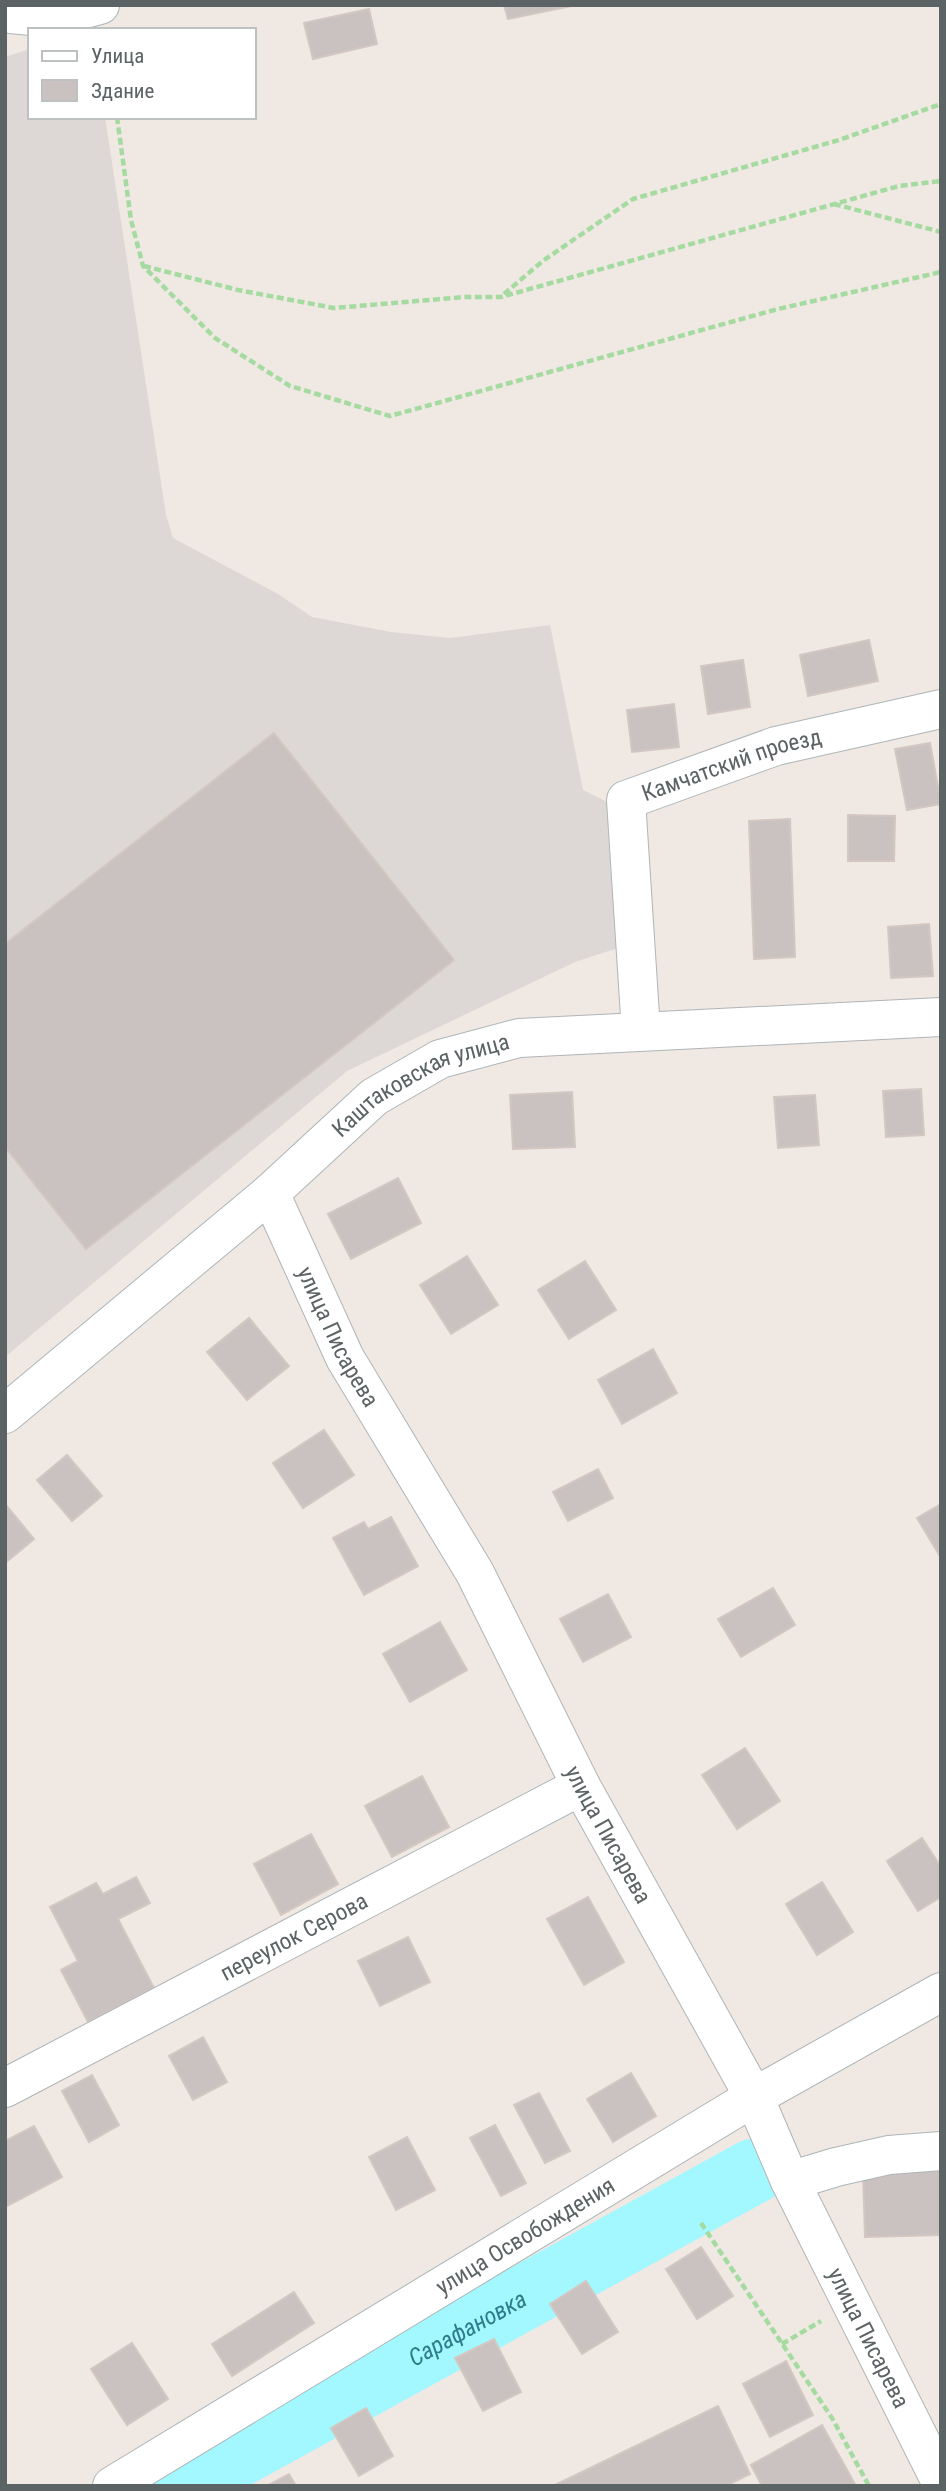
<svg xmlns="http://www.w3.org/2000/svg" width="946" height="2491" font-family="'Roboto Condensed',sans-serif">
<style>
.industrial{fill:#ddd8d5}
.lines{fill:none;stroke-linecap:round;stroke-linejoin:round}
.river{stroke:#a3f7ff;stroke-width:65}
.building{fill:#cac2c0;stroke:#d4c7c1;stroke-width:2}
.street-casing{stroke:#afb5b7;stroke-width:40}
.path{stroke:#a5dba0;stroke-width:4.5;stroke-dasharray:7 3.5;stroke-linecap:butt}
.street{stroke:#fff;stroke-width:38}
.labels{text-anchor:middle;stroke-width:5;stroke-linejoin:round;paint-order:stroke}
.street-label{font-size:23px;fill:#5b6365;stroke:#fff}
.water-label{font-size:24px;font-style:italic;fill:#2e7b8a;stroke:#fff}
</style>
<rect width="100%" height="100%" fill="#efe8e3"/>
<!-- industrial -->
<polygon class="industrial" points="30,49 30,117 105,117 166,515 173,538 278,594 312,617 391,632 450,638 550,625 583,790 609,803 624,946 575,962 347,1071 5,1357 5,57"/>
<g class="lines">
<!-- river -->
<path class="river" id="s1" d="M 181,2486 L 754,2171"/>
</g>
<!-- building -->
<g class="building">
<polygon points="504,5 571,5 572,6 508,19"/>
<polygon points="369,9 377,44 313,59 304,23"/>
<polygon points="869,640 878,681 808,696 800,655"/>
<polygon points="743,660 750,707 708,714 701,666"/>
<polygon points="674,704 679,747 632,752 627,710"/>
<polygon points="274,733 454,960 86,1249 5,1147 5,944"/>
<polygon points="930,743 941,804 907,810 895,749"/>
<polygon points="848,815 895,816 894,861 848,861"/>
<polygon points="790,819 795,957 754,959 749,821"/>
<polygon points="929,924 933,976 891,978 888,927"/>
<polygon points="921,1089 924,1135 886,1137 883,1091"/>
<polygon points="572,1092 575,1147 513,1149 510,1095"/>
<polygon points="815,1095 819,1145 778,1148 774,1097"/>
<polygon points="398,1178 421,1223 351,1259 328,1214"/>
<polygon points="467,1256 498,1305 451,1334 420,1285"/>
<polygon points="585,1261 616,1310 569,1339 538,1290"/>
<polygon points="249,1318 289,1366 247,1400 207,1352"/>
<polygon points="653,1349 677,1393 622,1424 598,1380"/>
<polygon points="324,1430 354,1475 303,1508 273,1463"/>
<polygon points="67,1455 102,1496 72,1521 37,1480"/>
<polygon points="598,1469 613,1498 568,1521 553,1492"/>
<polygon points="5,1504 34,1539 5,1563"/>
<polygon points="941,1504 941,1558 917,1518"/>
<polygon points="391,1517 418,1566 364,1595 333,1538 364,1522 368,1529"/>
<polygon points="773,1588 795,1625 741,1657 718,1619"/>
<polygon points="608,1594 631,1637 583,1662 560,1619"/>
<polygon points="440,1622 467,1670 410,1702 383,1654"/>
<polygon points="745,1748 780,1801 737,1829 702,1775"/>
<polygon points="422,1776 449,1827 392,1857 365,1806"/>
<polygon points="311,1834 338,1884 281,1915 254,1864"/>
<polygon points="922,1838 941,1867 941,1897 918,1911 887,1861"/>
<polygon points="136,1877 150,1903 118,1919 154,1988 88,2022 61,1970 78,1961 50,1907 96,1883 103,1894"/>
<polygon points="822,1882 853,1932 817,1955 786,1904"/>
<polygon points="588,1897 624,1962 584,1985 547,1919"/>
<polygon points="408,1937 430,1982 380,2006 358,1961"/>
<polygon points="203,2037 227,2082 193,2100 169,2056"/>
<polygon points="631,2073 656,2116 613,2142 587,2099"/>
<polygon points="92,2075 119,2125 89,2142 62,2091"/>
<polygon points="539,2093 570,2151 545,2163 514,2105"/>
<polygon points="495,2125 526,2183 501,2196 470,2138"/>
<polygon points="34,2126 62,2177 5,2207 5,2141"/>
<polygon points="407,2137 435,2190 396,2210 369,2157"/>
<polygon points="941,2170 941,2235 865,2237 863,2172"/>
<polygon points="701,2247 733,2296 697,2319 666,2269"/>
<polygon points="586,2281 618,2332 582,2354 550,2304"/>
<polygon points="294,2292 314,2323 232,2376 212,2344"/>
<polygon points="494,2339 521,2392 483,2411 455,2358"/>
<polygon points="132,2343 168,2399 127,2425 91,2369"/>
<polygon points="786,2361 813,2415 770,2437 743,2384"/>
<polygon points="718,2406 750,2474 726,2486 553,2486"/>
<polygon points="366,2408 393,2456 359,2476 331,2428"/>
<polygon points="822,2425 856,2486 762,2486 751,2465"/>
<polygon points="289,2474 296,2486 267,2486"/>
</g>
<g class="lines">
<defs>
<g id="street">
<polyline points="5,6 11,14 51,18 100,5"/>
<path id="s2" d="M 641,1031 L 626,800 L 776,746 L 941,709"/>
<path id="s3" d="M 270,1193 L 345,1358 L 475,1573 L 581,1786 L 754,2097 L 790,2181 L 941,2482"/>
<path id="s4" d="M 5,1414 L 270,1193 L 374,1097 L 440,1059 L 519,1038 L 941,1017"/>
<path id="s5" d="M 5,2088 L 581,1786"/>
<polyline points="790,2181 836,2167 889,2155 941,2151"/>
<path id="s6" d="M 112,2486 L 754,2097 L 941,1992"/>
</g>
</defs>
<!-- street casing -->
<use href="#street" class="street-casing"/>
<!-- path -->
<g class="path">
<polyline points="117,117 131,220 143,266 215,338 290,386 390,416 778,309 941,272"/>
<polyline points="834,204 941,232"/>
<polyline points="144,266 238,290 334,308 465,297 501,297 899,186 941,181"/>
<polyline points="504,294 544,260 633,199 839,140 941,104"/>
<polyline points="701,2223 832,2418 869,2486"/>
<polyline points="782,2344 821,2321"/>
</g>
<!-- street -->
<use href="#street" class="street"/>
</g>
<g class="labels">
<!-- street labels -->
<g class="street-label">
<text dy="8" stroke="none"><textPath href="#s2" startOffset="343">Камчатский проезд</textPath></text>
<text dy="8" stroke="none"><textPath href="#s4" startOffset="534">Каштаковская улица</textPath></text>
<text dy="8" stroke="none"><textPath href="#s3" startOffset="159">улица Писарева</textPath></text>
<text dy="8" stroke="none"><textPath href="#s3" startOffset="726">улица Писарева</textPath></text>
<text dy="8" stroke="none"><textPath href="#s5" startOffset="326">переулок Серова</textPath></text>
<text dy="8" stroke="none"><textPath href="#s6" startOffset="483">улица Освобождения</textPath></text>
<text dy="8" stroke="none"><textPath href="#s3" startOffset="1293">улица Писарева</textPath></text>
</g>
<!-- water labels -->
<g class="water-label">
<text dy="8" stroke="none"><textPath href="#s1" startOffset="327">Сарафановка</textPath></text>
</g>
</g>
<!-- border -->
<rect width="946" height="2491" fill="none" stroke="#5b6365" stroke-width="14"/>
<!-- legend -->
<rect x="28" y="28" width="228" height="91" fill="#ffffff" stroke="#bdc1c1" stroke-width="2"/>
<rect x="42" y="51" width="35" height="10" fill="#ffffff" stroke="#bdc1c1" stroke-width="2"/>
<text x="91" y="63" font-size="21" fill="#5b6365">Улица</text>
<rect x="42" y="80" width="35" height="21" fill="#cac2c0" stroke="#bdc1c1" stroke-width="2"/>
<text x="91" y="98" font-size="21" fill="#5b6365">Здание</text>
</svg>
